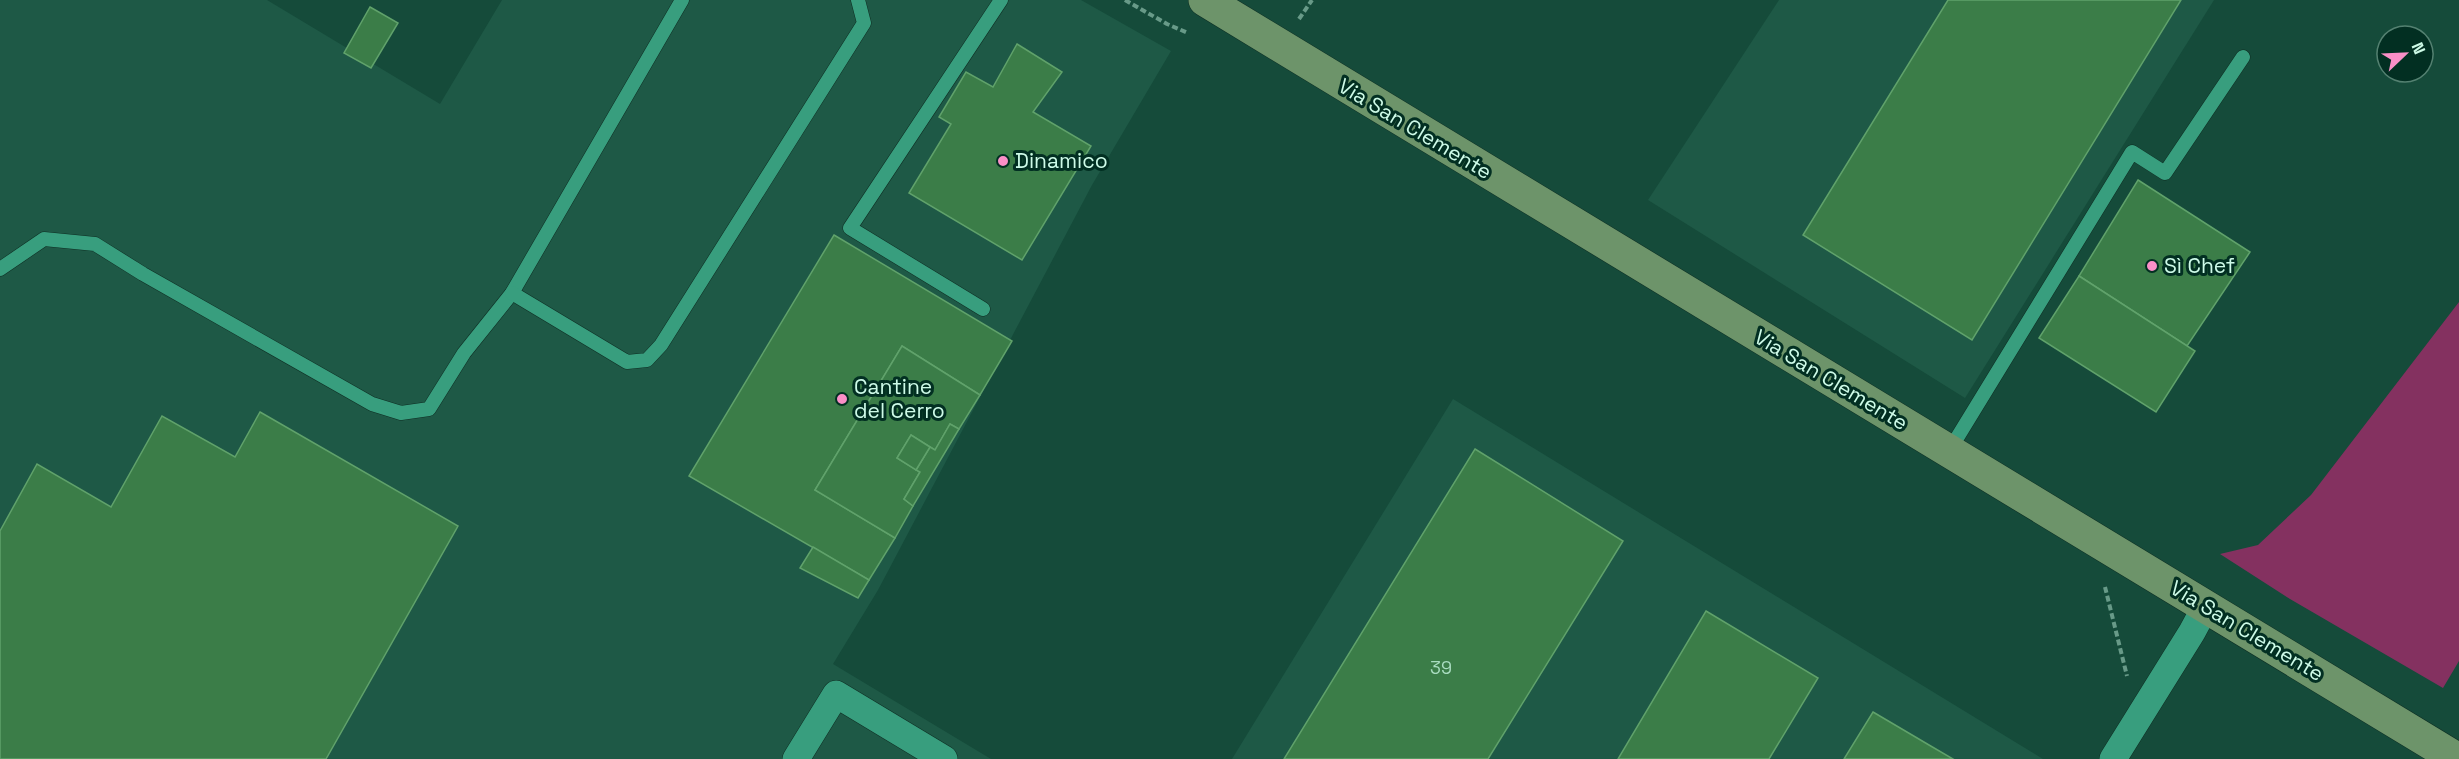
<svg xmlns="http://www.w3.org/2000/svg" width="2459" height="759" font-family="'Space Grotesk',sans-serif">
<style>
.built{fill:#1e5946}
.green{fill:#843160}
.building{fill:#3b7d48;stroke:#60a26b;stroke-width:1.5}
.lines{fill:none;stroke-linecap:round;stroke-linejoin:round}
.service-casing{stroke:#0e2e23;stroke-width:15}
.minor-casing{stroke:#0e2e23;stroke-width:28}
.secondary-casing{stroke:#0e2e23;stroke-width:34}
.path{stroke:#689a88;stroke-width:4;stroke-dasharray:6 3;stroke-linecap:butt}
.service{stroke:#389e7e;stroke-width:14}
.minor{stroke:#389e7e;stroke-width:27}
.secondary{stroke:#6d946a;stroke-width:33}
.poi-dot{fill:#fa8fc7;stroke:#022f22;stroke-width:2}
.labels{text-anchor:middle;stroke-width:6;stroke-linejoin:round;paint-order:stroke}
.number-label{font-size:18px;fill:#a9dcc0}
.street-label{font-size:21px;fill:#cefbe8;stroke:#022f22}
.poi-label{font-size:21px;fill:#cefbe8;stroke:#022f22;text-anchor:start}
</style>
<rect width="100%" height="100%" fill="#154b3a"/>
<!-- built -->
<g class="built">
<polygon points="0,0 267,0 440,104 502,0 1081,0 1171,51 1092,185 878,590 833,664 991,759 0,759"/>
<polygon points="1779,0 2214,0 1965,398 1648,200"/>
<polygon points="1453,399 2043,759 1232,759"/>
</g>
<!-- green -->
<polygon class="green" points="2459,302 2459,661 2443,688 2290,599 2220,554 2258,545 2311,495"/>
<!-- building -->
<g class="building">
<polygon points="1948,0 2181,0 1972,340 1803,235"/>
<polygon points="370,7 398,23 371,68 344,53"/>
<polygon points="1017,44 1062,72 1033,112 1091,146 1022,260 909,193 951,124 939,117 966,72 993,87"/>
<polygon points="2138,180 2250,252 2187,346 2079,276"/>
<polygon points="834,235 1012,341 980,395 902,346 815,490 895,538 869,580 689,476"/>
<polygon points="2079,276 2195,351 2156,412 2039,338"/>
<polygon points="902,346 980,395 959,429 950,424 935,450 911,435 897,458 920,472 904,499 913,506 895,538 815,490"/>
<polygon points="260,412 458,526 326,759 0,759 0,531 37,464 111,507 162,416 235,457"/>
<polygon points="950,424 959,429 913,506 904,499 920,472 916,470 930,447 935,450"/>
<polygon points="911,435 930,447 916,470 897,458"/>
<polygon points="1475,449 1623,541 1488,759 1284,759"/>
<polygon points="813,547 869,580 858,598 800,568"/>
<polygon points="1706,611 1818,678 1769,759 1618,759"/>
<polygon points="1873,712 1929,745 1953,759 1844,759"/>
</g>
<g class="lines">
<defs>
<g id="service">
<polyline points="0,269 44,239 95,244 143,274 372,404 401,413 429,409 464,353 512,293 682,0"/>
<polyline points="512,293 627,362 647,360 661,345 864,23 858,0"/>
<polyline points="983,309 850,228 1001,0"/>
<polyline points="1949,451 2132,152 2165,173 2243,57"/>
</g>
<g id="minor">
<polyline points="796,759 836,694 944,759"/>
<polyline points="2113,759 2192,632 2206,606"/>
</g>
<polyline id="secondary" points="1205,0 2457,759"/>
</defs>
<!-- service casing -->
<use href="#service" class="service-casing"/>
<!-- minor casing -->
<use href="#minor" class="minor-casing"/>
<!-- secondary casing -->
<use href="#secondary" class="secondary-casing"/>
<!-- path -->
<g class="path">
<polyline points="1125,0 1167,24 1188,33"/>
<polyline points="1299,19 1312,0"/>
<polyline points="2105,587 2127,676"/>
</g>
<!-- service -->
<use href="#service" class="service"/>
<!-- minor -->
<use href="#minor" class="minor"/>
<!-- secondary -->
<use href="#secondary" class="secondary"/>
</g>
<!-- markers -->
<g class="poi-dot">
<circle cx="1003" cy="161" r="6"/>
<circle cx="2152" cy="266" r="6"/>
<circle cx="842" cy="399" r="6"/>
</g>
<g class="labels">
<!-- number labels -->
<g class="number-label">
<text x="1441" y="674">39</text>
</g>
<!-- street labels -->
<g class="street-label">
<text transform="translate(1415 129) rotate(31)" y="7">Via San Clemente</text>
<text transform="translate(1831 380) rotate(31)" y="7">Via San Clemente</text>
<text transform="translate(2247 631) rotate(31)" y="7">Via San Clemente</text>
</g>
<!-- poi labels -->
<g class="poi-label">
<text x="1015" y="168">Dinamico</text>
<text x="2164" y="273">Sì Chef</text>
<text x="854" y="394">Cantine<tspan x="854" dy="24">del Cerro</tspan></text>
</g>
</g>
<!-- north arrow -->
<g transform="translate(2405 54) rotate(67)"><circle r="28" fill="#022f22" stroke="#548171" stroke-width="1.5"/>
<path d="M0-4.5L10 22L0 15L-10 22Z" fill="#fa8fc7"/>
<text y="-9" font-size="16" font-weight="bold" text-anchor="middle" fill="#cefbe8">N</text>
</g>
</svg>
